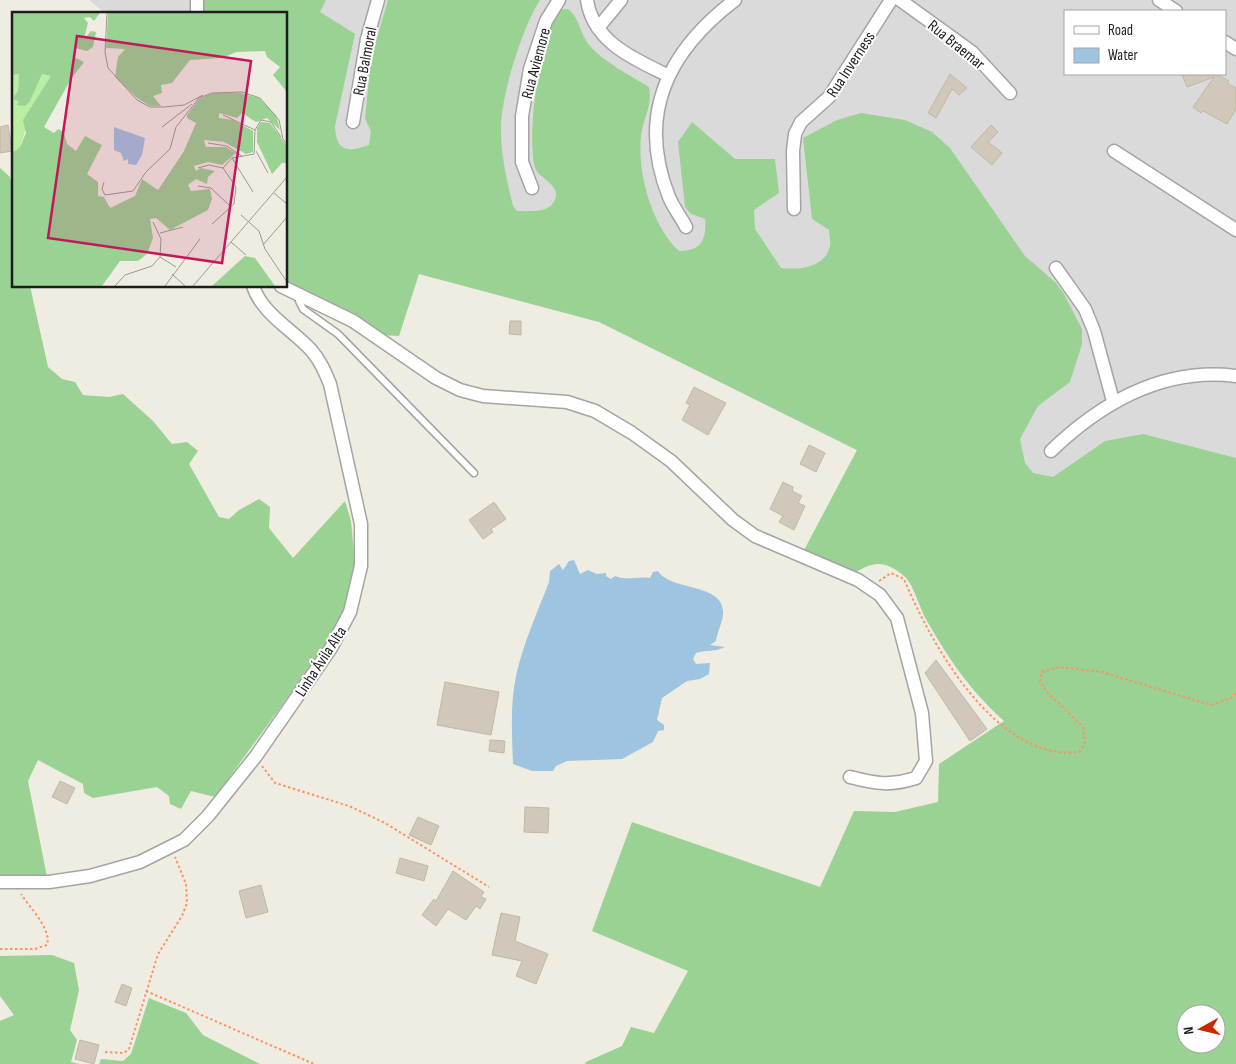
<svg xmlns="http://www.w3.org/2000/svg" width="1236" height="1064" font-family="'Sofia Sans Condensed',sans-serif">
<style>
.residential{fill:#dbdada;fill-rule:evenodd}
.forest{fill:#99d293;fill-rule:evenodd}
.water{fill:#9ec4e0}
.building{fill:#cfc8bb;stroke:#c2b7a3}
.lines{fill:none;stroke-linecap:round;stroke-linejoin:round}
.lane-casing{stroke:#a4a4a4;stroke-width:9}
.street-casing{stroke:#a4a4a4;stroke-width:15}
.path{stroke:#ff9263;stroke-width:2;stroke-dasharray:2.5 2.5;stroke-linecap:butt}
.lane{stroke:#fff;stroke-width:6}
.street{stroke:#fff;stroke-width:12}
.labels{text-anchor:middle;stroke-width:4;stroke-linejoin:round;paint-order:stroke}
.street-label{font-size:16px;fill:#1d1d1d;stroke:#fff}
.inset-road{fill:none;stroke:#9b9a93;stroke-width:1}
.view{fill:#c2185b;fill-opacity:0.15;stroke:#c2185b;stroke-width:2.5}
.inset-edge{fill:none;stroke:#1d1d1d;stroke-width:2.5}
</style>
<rect width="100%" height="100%" fill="#efede2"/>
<!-- residential -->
<path class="residential" d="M 89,0 L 1236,0 L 1236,613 L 864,454 L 599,322 L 419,274 L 286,164 L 286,14 L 106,14 ZM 1065,11 L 1225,11 L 1225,74 L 1065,74 Z"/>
<!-- forest -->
<g class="forest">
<path d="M 201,0 L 326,0 L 320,12 L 355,34 L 335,126 C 336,151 347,153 369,145 L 371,131 L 365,119 L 371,58 L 388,0 L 540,0 C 522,28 500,98 501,131 C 501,157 507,181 513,206 L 517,211 C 527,211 547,213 553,203 C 564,187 543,181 536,170 C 534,166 533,159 533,155 C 529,122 540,36 560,10 L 568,9 C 580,18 580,35 590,46 C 605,63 630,75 649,87 C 653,104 643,119 641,136 C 637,173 652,226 679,251 C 701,251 707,240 705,219 L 691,214 L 685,207 L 678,142 L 692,122 L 735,159 L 775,159 L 779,193 L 754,210 L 755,229 L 781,268 C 799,270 825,268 830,246 C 831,241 829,235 829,230 L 812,219 L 803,138 L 837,120 L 861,113 L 905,120 L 932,132 L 950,148 L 1025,256 L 1055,282 L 1064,294 L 1082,329 L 1082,344 L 1070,382 L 1038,406 L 1020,439 L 1025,463 L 1033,473 L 1053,477 L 1105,441 L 1143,434 L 1236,458 L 1236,1064 L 585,1064 L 586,1062 L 622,1046 L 631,1027 L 654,1033 L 688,971 L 592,931 L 632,822 L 820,887 L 854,811 L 895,812 L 938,802 L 939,764 L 1004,721 C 969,689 950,661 927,621 C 920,609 913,583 904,576 C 884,560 874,561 853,574 L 803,552 L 857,450 L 599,322 L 419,274 L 399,336 L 379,335 L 286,285 L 286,14 L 201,14 ZM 1186,1014 L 1216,1014 L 1216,1044 L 1186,1044 Z"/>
<polygon points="0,168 10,177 14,197 14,286 30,286 48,367 62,379 75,382 83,395 109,397 123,394 153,421 172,444 187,442 198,451 189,464 219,517 229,519 239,510 259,499 270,507 269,528 293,558 345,501 351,521 355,565 344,610 323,649 215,797 191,791 181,809 170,804 169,796 157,787 93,798 84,793 83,784 38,760 28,781 47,877 0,877"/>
<polygon points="52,955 74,963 79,990 70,1030 77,1040 71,1062 80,1064 0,1064 0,1021 14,1015 0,996 0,956"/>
<polygon points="149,998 186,1013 203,1035 260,1064 99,1064 101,1059 123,1061 131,1054"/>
</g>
<!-- water -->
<path class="water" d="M 574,560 L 580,574 L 588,570 L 597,574 L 606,573 L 606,576 L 611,579 L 615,576 C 626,581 637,576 650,578 L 653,572 L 658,571 C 670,591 722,583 723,611 C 724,620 717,632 716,641 L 710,645 L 725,647 C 715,652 706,650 696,653 L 693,659 L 696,664 L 710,663 L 709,674 L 700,679 L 687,681 L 662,698 L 657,720 L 664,725 L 664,730 L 658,731 L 653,742 L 622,759 L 567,761 L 556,766 L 553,771 L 532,771 L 513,764 C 512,735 510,704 516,676 C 523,644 537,613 549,582 L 550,571 L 559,564 L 563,570 L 569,561 Z"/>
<!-- building -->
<g class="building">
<polygon points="950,74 967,88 959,95 952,89 936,118 928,113"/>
<polygon points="1182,74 1220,74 1218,75 1229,81 1227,83 1236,88 1236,109 1227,124 1203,111 1201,113 1193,107 1214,77 1187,87"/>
<polygon points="8,125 12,151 0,153 0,127"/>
<polygon points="991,125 998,132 988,142 1002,153 992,165 971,147"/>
<polygon points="510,321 521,321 521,335 509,334"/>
<polygon points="694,387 726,403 708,435 682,420 690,405 686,403"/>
<polygon points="809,445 825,453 816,472 800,464"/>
<polygon points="783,482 793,487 792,491 802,496 798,503 805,506 794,530 779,522 783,516 770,509"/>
<polygon points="494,502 506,519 491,529 493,532 483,539 469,520"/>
<polygon points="936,660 987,729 970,741 925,673"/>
<polygon points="445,682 499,692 491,735 437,725"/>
<polygon points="490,740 505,741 504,753 489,751"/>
<polygon points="60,781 75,788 67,804 52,797"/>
<polygon points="525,807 549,808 548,833 524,832"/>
<polygon points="418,817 439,826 431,845 409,835"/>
<polygon points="400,858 428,866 424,881 396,873"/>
<polygon points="453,871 484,892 481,897 486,899 480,909 476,906 466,920 448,909 436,926 422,915 434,899 436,901"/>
<polygon points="261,885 268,912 246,918 239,891"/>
<polygon points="501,913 520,917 515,941 548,954 536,984 516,976 522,961 492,955"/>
<polygon points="122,984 132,988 126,1006 115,1002"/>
<polygon points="80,1040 99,1045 94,1064 75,1059"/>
</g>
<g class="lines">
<defs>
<polyline id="lane" points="301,297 299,301 303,309 338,334 474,473"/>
<g id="street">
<polyline points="197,0 197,14"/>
<path d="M 587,0 C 593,42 634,59 667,75"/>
<polyline points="900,0 972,52 1010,93"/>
<polyline points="1159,0 1176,11"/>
<polyline points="598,28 621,0"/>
<polyline points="1225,42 1236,49"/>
<polyline points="353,122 367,39 378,0"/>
<polyline points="1114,151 1236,230"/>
<polyline points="532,188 522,162 522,116 530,69 546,21 559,0"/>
<polyline points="794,209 793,151 795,134 801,122 829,97 891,0"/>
<path d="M 686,227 C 681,217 673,207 669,197 C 636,114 668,51 735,0"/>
<polyline points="1056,268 1085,309 1094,331 1113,401"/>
<path d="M 281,286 L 353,321 L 436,378 L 460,390 L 483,396 L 567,402 L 595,411 L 632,433 L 671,461 L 733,520 L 755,536 L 858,580 L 880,595 L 897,618 L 922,713 L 926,761 L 916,778 C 890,786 877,784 850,777"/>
<path d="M 1051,451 C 1102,402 1163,367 1236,376"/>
<path d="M 0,882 L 49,882 L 90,876 L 140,862 L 184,840 L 208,816 L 256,756 L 331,648 L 350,612 L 361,566 L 361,524 L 330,384 C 325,372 320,360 311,350 C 293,330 262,314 253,286"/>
</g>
</defs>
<!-- lane casing -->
<use href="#lane" class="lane-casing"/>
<!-- street casing -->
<use href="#street" class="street-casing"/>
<!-- path -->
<g class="path">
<path d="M 879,581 L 891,573 L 904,579 C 931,644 996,762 1079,752 L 1085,744 L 1083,727 L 1046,691 L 1040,681 L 1042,672 L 1058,667 L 1102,672 L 1211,705 L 1231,698 L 1236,693"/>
<polyline points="262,766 275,783 349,806 385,823 489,887"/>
<path d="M 0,949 L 35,949 L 47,945 C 52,929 29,907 21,894"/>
<polyline points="146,991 314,1064"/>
<polyline points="105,1052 124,1053 129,1049 158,954 182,916 187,903 186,884 175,857"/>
</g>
<!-- lane -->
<use href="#lane" class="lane"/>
<!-- street -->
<use href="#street" class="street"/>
</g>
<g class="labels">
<!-- street labels -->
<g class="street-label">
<text transform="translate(957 44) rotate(39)" y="6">Rua Braemar</text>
<text transform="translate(364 61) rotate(-79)" y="6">Rua Balmoral</text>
<text transform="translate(535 63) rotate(-75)" y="6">Rua Aviemore</text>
<text transform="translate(850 64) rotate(-57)" y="6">Rua Inverness</text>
<text transform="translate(320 661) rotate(-57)" y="6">Linha Ávila Alta</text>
</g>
</g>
<!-- overview -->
<g transform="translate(12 12)">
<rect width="275" height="275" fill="#efede2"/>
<path d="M 7,62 L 6,79 L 2,84 L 15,90 L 30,62 L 39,64 L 20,96 L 8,135 L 0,141 L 0,69 L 1,63 Z" fill="#b9eea3"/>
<path d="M 0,1 L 88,1 L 82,9 L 78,5 L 72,6 L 76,11 L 72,27 L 79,19 L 84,20 L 81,35 L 75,39 L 63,36 L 62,45 L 72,50 L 59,67 L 32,115 L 42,121 L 46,117 L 52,120 L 55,132 L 64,139 L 73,124 L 90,133 L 75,162 L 86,170 L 86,184 L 92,185 L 98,196 L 123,184 L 130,167 L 146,178 L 172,139 L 184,111 L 175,106 L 175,103 L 187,87 L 201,81 L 229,81 L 247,86 L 264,103 L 268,118 L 255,106 L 244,110 L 230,101 L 225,106 L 207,101 L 207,106 L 221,108 L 241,119 L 241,140 L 234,142 L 212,130 L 192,128 L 194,135 L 214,135 L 224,141 L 210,153 L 196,150 L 182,154 L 184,159 L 189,156 L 203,159 L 196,165 L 195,172 L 184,167 L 176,173 L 179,179 L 198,177 L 200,187 L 196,198 L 158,218 L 144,206 L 138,207 L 141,226 L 135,242 L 126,249 L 108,249 L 90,274 L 0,274 L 0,141 L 8,135 L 14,121 L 11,108 L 39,64 L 30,62 L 18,89 L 13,94 L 5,93 L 7,89 L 2,88 L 2,84 L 6,79 L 7,62 L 1,63 L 0,69 ZM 96,1 L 275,1 L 275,80 L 261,63 L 268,55 L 255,45 L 253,39 L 224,40 L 210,46 L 178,48 L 160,71 L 149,73 L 150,81 L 141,84 L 149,94 L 138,94 L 125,86 L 103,65 L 106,45 L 113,37 L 94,36 ZM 249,110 L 258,111 L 275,134 L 275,151 L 270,151 L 260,162 L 245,130 L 245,116 ZM 233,244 L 243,246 L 263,274 L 200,274 Z" fill="#99d293"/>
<path d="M 102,115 L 133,126 L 130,143 L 124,153 L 116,152 L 116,147 L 112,149 L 109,141 L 102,138 Z" fill="#9ec4e0"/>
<path class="inset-road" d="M 95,1 L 93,40 L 96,56 L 125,88 L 138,95 L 152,95 L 172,93 L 191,83M 211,103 L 243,118M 150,115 L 180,92M 196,131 L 215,134 L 231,145M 244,139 L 256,161M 220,146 L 241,180M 186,156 L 197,153 L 211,156 L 224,175 L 222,192 L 200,212M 211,156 L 220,146 L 242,142 L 243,118 L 249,108 L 259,110 L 269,125M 92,170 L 90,177 L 93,183 L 121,179 L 134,160 L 158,137 L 164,115 L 187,86 L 200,81 L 230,80 L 248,86 L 267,108 L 271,127 L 275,132M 186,174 L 199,176 L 219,195M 262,181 L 275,192M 229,203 L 247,219 L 253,237 L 275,270M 148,221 L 171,215M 219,230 L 234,243M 251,233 L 275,205M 148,245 L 164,255M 160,262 L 173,274M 103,274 L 113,263 L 140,254 L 148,245 L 149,227 L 141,210M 153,274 L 188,227M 181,274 L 275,165"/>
<path class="view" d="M 65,24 L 239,49 L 210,251 L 36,226 Z"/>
<rect width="275" height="275" class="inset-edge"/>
</g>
<!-- legend -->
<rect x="1064" y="10" width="162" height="65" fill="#ffffff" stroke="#a5a5a5"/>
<rect x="1074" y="26" width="25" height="8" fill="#ffffff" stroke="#a5a5a5"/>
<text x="1108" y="35" font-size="15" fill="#1d1d1d">Road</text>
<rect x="1074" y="48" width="25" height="15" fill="#9ec4e0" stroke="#a5a5a5"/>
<text x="1108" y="60" font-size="15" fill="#1d1d1d">Water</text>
<!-- north arrow -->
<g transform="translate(1201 1029) rotate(262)"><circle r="24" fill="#ffffff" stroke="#a5a5a5"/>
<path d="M0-4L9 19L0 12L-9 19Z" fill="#ca2900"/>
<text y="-8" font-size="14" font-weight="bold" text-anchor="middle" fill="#1d1d1d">N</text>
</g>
</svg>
